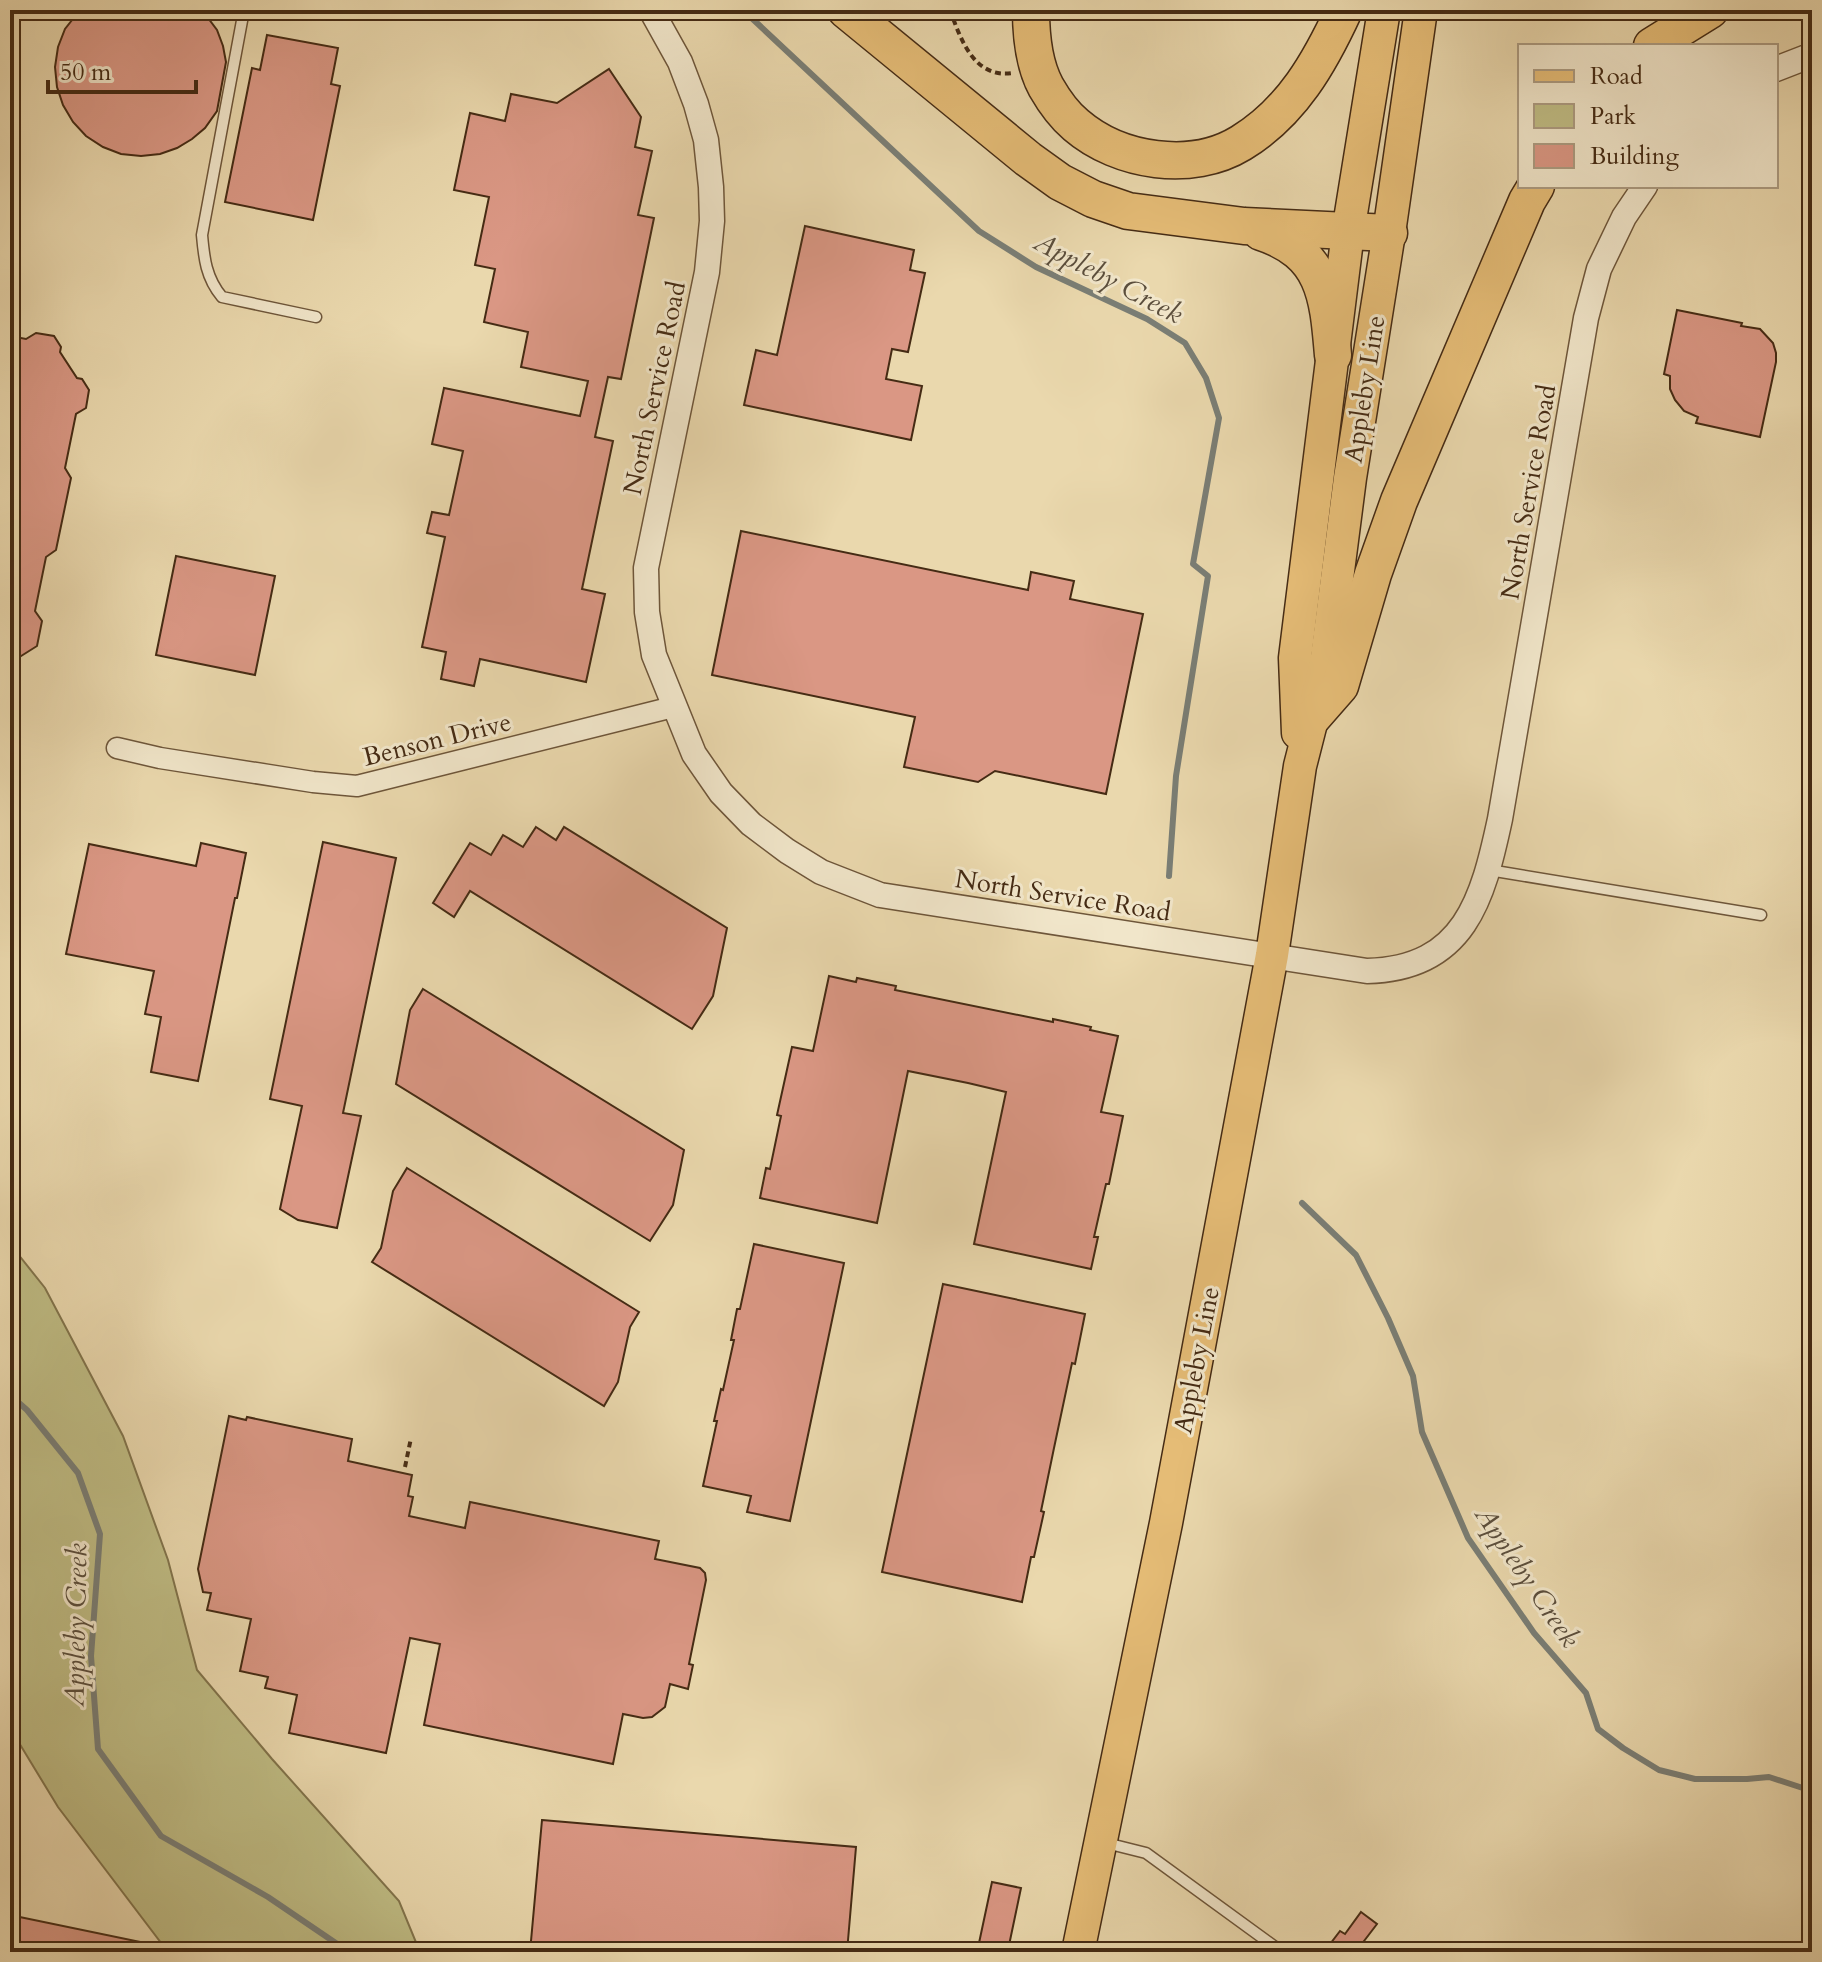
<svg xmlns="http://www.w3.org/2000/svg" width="1822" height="1962" font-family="Cardo,serif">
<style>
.green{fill:#bfbc84;stroke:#82744c;stroke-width:2}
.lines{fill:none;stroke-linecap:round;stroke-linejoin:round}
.stream{stroke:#7a7e75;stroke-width:6}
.building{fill:#da9784;stroke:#452b14;stroke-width:2}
.service-casing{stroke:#6e563a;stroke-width:13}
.minor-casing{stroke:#6e563a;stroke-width:23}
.tertiary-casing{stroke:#6e563a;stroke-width:27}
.primary-casing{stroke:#452b14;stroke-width:35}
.motorway-casing{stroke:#452b14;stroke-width:39}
.path{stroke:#452b14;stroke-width:4;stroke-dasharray:6 4;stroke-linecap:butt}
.service{stroke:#f1e6ca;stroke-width:10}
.minor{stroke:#f1e6ca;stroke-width:20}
.tertiary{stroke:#f1e6ca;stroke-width:24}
.primary{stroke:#e5bc76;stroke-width:32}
.motorway{stroke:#e5bc76;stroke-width:36}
.labels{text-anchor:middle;stroke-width:6;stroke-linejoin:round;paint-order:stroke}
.street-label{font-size:26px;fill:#452b14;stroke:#f1e6ca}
.water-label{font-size:28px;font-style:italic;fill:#5b4e3c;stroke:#f1e6ca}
</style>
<rect width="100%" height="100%" fill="#ead8ad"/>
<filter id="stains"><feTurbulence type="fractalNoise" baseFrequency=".0025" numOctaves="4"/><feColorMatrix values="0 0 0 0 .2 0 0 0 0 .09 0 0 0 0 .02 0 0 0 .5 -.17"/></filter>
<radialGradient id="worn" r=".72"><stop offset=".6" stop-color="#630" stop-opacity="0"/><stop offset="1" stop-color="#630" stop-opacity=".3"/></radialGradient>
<!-- green -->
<polygon class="green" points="10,1244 45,1288 123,1436 168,1560 197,1670 272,1759 399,1901 420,1952 168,1952 58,1807 10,1728"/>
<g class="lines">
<!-- stream -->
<g class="stream">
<polyline points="743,10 979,231 1036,267 1147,319 1185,343 1206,378 1219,418 1193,564 1208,576 1176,776 1169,876"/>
<polyline points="1302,1203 1356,1255 1388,1318 1413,1376 1422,1432 1468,1538 1534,1633 1586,1693 1598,1729 1623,1748 1659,1770 1695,1779 1747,1779 1769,1777 1812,1791"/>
<polyline points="10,1395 27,1410 78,1473 100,1534 91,1656 98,1749 161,1836 268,1897 349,1952"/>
</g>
</g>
<!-- building -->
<g class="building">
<polygon points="80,10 202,10 217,30 223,46 226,62 217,111 205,128 192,139 177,148 160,154 141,156 121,154 103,147 86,136 73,122 63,105 57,87 55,67 58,47 65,29"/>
<polygon points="267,35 338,48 331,84 340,86 313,220 225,202 252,68 260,70"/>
<polygon points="609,69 641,117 635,147 652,151 638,215 654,218 621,379 608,377 595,437 613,441 582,589 605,594 586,682 480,659 474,686 441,679 446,652 422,647 445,537 427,533 432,512 449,515 463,451 432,444 444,388 580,416 588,381 521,367 528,332 484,322 495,269 475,265 489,197 454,190 470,113 505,121 511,94 557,103"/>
<polygon points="805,226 914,250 910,270 925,273 908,352 892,349 886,379 922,386 911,440 744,405 756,350 777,355"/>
<polygon points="1677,310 1742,323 1741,326 1760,329 1773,343 1776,353 1776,362 1760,437 1696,423 1698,417 1684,411 1675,400 1670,389 1670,376 1664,374"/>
<polygon points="36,333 54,336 61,347 60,352 77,378 82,379 89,390 86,408 76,414 65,468 71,478 56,550 46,557 35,611 42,621 37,646 10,663 10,336 26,339"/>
<polygon points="741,531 1028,590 1031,572 1074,581 1070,599 1143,614 1106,794 995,771 978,782 904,767 915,717 712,675"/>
<polygon points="176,556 275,576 255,675 156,655"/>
<polygon points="536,827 556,840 564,827 727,928 713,996 692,1029 470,891 454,917 433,903 470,843 491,855 503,835 523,847"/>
<polygon points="323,842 396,858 343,1113 361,1116 337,1228 298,1220 280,1209 302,1106 270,1099"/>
<polygon points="201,843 246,853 237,898 235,898 198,1081 151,1072 161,1017 145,1014 154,971 66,954 89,844 196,866"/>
<polygon points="829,976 856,982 857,978 896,986 895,990 1053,1022 1053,1019 1091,1027 1090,1030 1118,1036 1101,1112 1123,1116 1109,1184 1106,1184 1094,1237 1098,1237 1091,1269 974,1244 1006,1092 968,1083 908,1071 877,1223 760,1198 766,1168 770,1169 781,1116 777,1115 792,1047 813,1051"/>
<polygon points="423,989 684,1150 673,1205 650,1241 396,1084 410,1010"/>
<polygon points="407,1168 639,1312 630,1327 618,1382 604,1406 372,1262 381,1248 393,1191"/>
<polygon points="754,1244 844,1263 790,1521 747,1512 751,1496 703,1486 717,1421 714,1421 721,1389 723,1390 734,1340 731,1340 737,1309 740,1309"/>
<polygon points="943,1284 1085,1314 1075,1364 1072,1363 1054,1448 1041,1511 1044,1512 1034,1557 1031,1557 1022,1602 882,1572"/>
<polygon points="229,1416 246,1420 247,1417 352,1439 348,1461 412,1475 408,1496 413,1497 409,1516 465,1528 470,1502 659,1541 655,1559 700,1568 705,1573 706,1580 689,1664 693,1665 688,1689 670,1684 665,1707 652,1717 643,1718 623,1714 613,1764 424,1725 440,1644 410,1638 386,1753 289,1733 297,1695 265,1688 268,1677 240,1671 251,1619 207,1610 211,1593 203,1592 198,1569"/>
<polygon points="542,1820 856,1847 847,1952 530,1952"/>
<polygon points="992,1882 1021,1888 1008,1950 979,1943"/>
<polygon points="1361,1912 1377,1924 1361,1945 1370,1952 1324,1952 1340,1931 1345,1934"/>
<polygon points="10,1915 155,1945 154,1952 10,1952"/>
</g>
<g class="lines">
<defs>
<g id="service">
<path d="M 244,10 L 202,235 C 204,258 206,278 222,297 L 316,317"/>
<polyline points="1812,854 1812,867"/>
<polyline points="1489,870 1761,915"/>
<polyline points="1106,1843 1146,1853 1282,1952"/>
</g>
<polyline id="minor" points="117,748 160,758 313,782 357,786 673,707"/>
<g id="tertiary">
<path d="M 651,10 L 680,62 L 696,104 L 706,140 L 711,187 L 712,221 L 707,272 L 646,568 L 647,612 L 654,655 L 694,754 L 721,793 L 751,824 L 787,851 L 821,872 L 880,895 L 1367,971 C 1465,969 1483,898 1500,819 L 1586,318 L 1599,269 L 1624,217 L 1645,186"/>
<polyline points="1776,69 1812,55"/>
</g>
<g id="primary">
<polyline points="1298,733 1295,658 1348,232 1384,10"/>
<polyline points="1078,1952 1166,1523 1272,955 1300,766 1326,664 1350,478 1389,233 1421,10"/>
</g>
<g id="motorway">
<polyline points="846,10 1028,159 1060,182 1093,199 1128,211 1244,226 1389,233"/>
<path d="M 1031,10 C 1031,35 1034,65 1046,87 C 1054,101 1064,115 1076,125 C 1119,162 1192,173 1241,143 C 1292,112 1320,62 1344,10"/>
<polyline points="1652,46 1710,10"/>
<path d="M 1261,232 C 1325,253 1328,296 1333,355"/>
<polyline points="1312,718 1340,686 1373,574 1399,501 1527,201 1536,186"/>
</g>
</defs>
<!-- service casing -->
<use href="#service" class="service-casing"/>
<!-- minor casing -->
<use href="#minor" class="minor-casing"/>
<!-- tertiary casing -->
<use href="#tertiary" class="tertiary-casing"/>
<!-- primary casing -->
<use href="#primary" class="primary-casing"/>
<!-- motorway casing -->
<use href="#motorway" class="motorway-casing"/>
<!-- path -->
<g class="path">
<path d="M 950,10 C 961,40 974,79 1013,73"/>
<polyline points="405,1467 411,1438"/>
</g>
<!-- service -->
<use href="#service" class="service"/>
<!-- minor -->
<use href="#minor" class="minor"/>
<!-- tertiary -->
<use href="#tertiary" class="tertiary"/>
<!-- primary -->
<use href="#primary" class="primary"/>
<!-- motorway -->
<use href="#motorway" class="motorway"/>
</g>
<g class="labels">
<!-- street labels -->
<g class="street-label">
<text transform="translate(654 388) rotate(-78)" y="9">North Service Road</text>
<text transform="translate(1364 389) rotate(-81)" y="9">Appleby Line</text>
<text transform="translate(1528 492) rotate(-80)" y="9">North Service Road</text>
<text transform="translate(437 739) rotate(-14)" y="9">Benson Drive</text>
<text transform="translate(1063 895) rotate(9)" y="9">North Service Road</text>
<text transform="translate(1196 1360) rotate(-79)" y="9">Appleby Line</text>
</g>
<!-- water labels -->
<g class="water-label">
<text transform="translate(1109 277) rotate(28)" y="10">Appleby Creek</text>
<text transform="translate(1528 1576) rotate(56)" y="10">Appleby Creek</text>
<text transform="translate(75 1625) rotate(-89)" y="10">Appleby Creek</text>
</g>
</g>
<!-- margin -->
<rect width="1822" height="1962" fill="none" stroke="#ead8ad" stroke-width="40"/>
<rect x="12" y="12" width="1798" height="1938" fill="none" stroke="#452b14" stroke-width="4"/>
<rect x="20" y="20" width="1782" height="1922" fill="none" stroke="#452b14" stroke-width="2"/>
<!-- legend -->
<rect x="1518" y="44" width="260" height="144" fill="#f1e6ca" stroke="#ac9b81" stroke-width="2"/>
<rect x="1534" y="70" width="40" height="12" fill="#e5bc76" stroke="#ac9b81" stroke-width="2"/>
<text x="1590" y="84" font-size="24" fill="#452b14">Road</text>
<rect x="1534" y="104" width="40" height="24" fill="#bfbc84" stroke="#ac9b81" stroke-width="2"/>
<text x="1590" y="124" font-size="24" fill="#452b14">Park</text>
<rect x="1534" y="144" width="40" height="24" fill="#da9784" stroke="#ac9b81" stroke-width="2"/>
<text x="1590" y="164" font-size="24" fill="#452b14">Building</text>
<!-- scale -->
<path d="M48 80v12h148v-12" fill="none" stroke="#452b14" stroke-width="4"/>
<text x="60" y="80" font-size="24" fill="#452b14" stroke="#f1e6ca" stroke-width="6" paint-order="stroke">50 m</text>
<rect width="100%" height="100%" filter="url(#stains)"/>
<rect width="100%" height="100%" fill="url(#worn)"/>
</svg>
